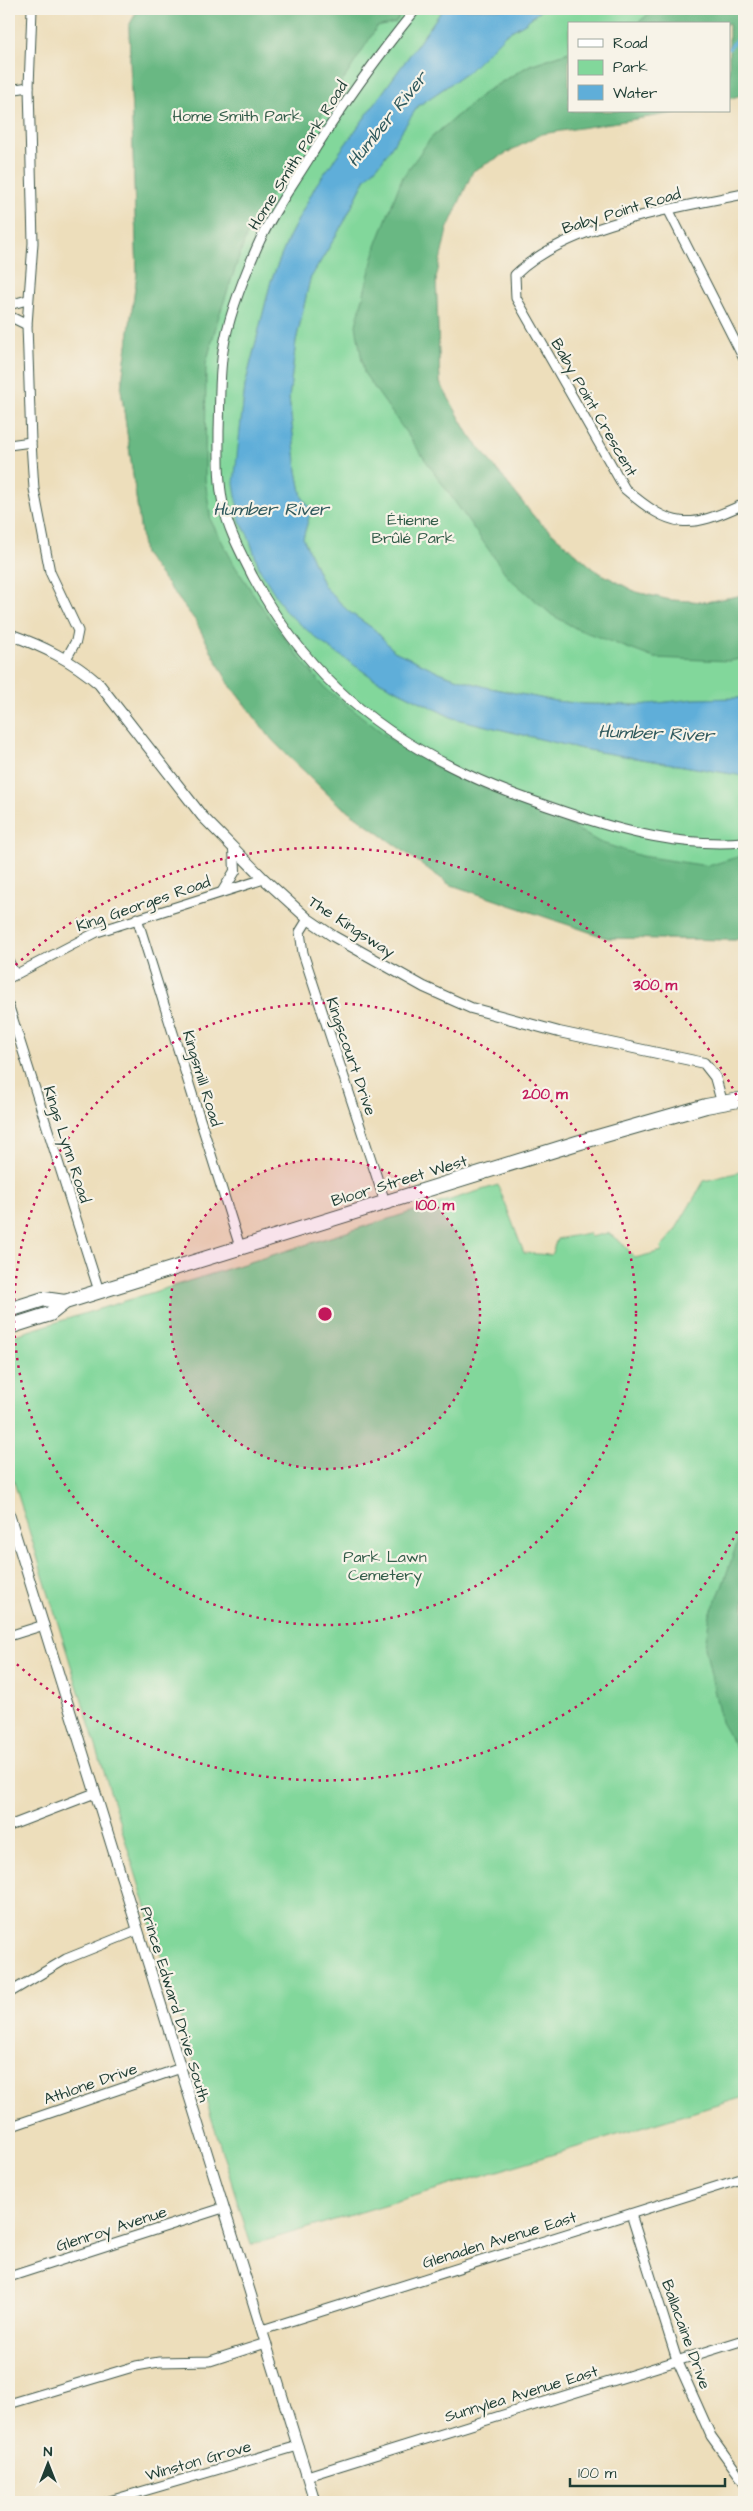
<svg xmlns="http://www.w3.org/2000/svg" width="753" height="2511" font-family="'Architects Daughter',sans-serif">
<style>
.green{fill:#82d79b;stroke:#508a68}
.forest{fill:#69b883;stroke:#447a5c}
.water{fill:#5faed9;stroke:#3f7686}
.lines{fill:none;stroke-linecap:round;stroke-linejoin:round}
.stream{stroke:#5faed9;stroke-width:3}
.minor-casing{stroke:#3e5548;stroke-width:11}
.tertiary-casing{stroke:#3e5548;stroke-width:12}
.primary-casing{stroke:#3e5548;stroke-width:16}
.minor{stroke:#fff;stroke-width:9}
.tertiary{stroke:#fff;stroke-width:10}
.primary{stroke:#fff;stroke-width:14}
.ring{fill:none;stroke:#c2185b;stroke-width:2.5;stroke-dasharray:2.5 5}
.labels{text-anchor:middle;stroke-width:4.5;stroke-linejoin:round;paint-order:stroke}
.park-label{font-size:16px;fill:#335c49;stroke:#f7f3e8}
.street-label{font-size:16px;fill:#1f3d34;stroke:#f7f3e8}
.water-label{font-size:18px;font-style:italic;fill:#2f595d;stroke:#f7f3e8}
.centre{fill:#c2185b;stroke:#f7f3e8;stroke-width:2.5}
.ring-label{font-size:15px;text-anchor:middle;font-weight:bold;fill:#c2185b;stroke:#f7f3e8;stroke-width:4.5;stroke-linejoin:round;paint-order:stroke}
</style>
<rect width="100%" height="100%" fill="#f7f3e8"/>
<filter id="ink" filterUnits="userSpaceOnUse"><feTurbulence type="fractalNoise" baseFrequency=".02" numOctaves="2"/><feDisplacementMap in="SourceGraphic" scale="10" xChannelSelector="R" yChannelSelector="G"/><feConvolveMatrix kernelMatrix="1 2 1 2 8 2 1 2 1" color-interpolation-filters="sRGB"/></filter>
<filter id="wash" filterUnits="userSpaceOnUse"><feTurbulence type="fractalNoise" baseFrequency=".0096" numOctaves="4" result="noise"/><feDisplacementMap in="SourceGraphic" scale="20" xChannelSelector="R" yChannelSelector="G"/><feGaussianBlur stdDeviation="1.12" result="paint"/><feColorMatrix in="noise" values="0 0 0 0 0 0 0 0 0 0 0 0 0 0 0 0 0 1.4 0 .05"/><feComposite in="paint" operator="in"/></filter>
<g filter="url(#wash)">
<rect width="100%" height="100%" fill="#eddebb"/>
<!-- green -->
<g class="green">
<polygon points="138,9 443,9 316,185 289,237 271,281 245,386 240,433 240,521 248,535 260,570 355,664 373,678 453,718 582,749 744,776 744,937 735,940 607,938 449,884 336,802 273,741 229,684 195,620 144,554 121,389 137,274 129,26"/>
<polygon points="542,9 654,9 637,24 569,24 569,52 530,65 485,92 431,138 440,383 470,436 535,518 596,571 636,592 670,600 706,602 744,595 744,698 695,699 640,705 585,704 555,701 485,687 446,675 394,651 375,630 348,611 324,586 303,538 311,510 302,497 297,471 289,398 296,341 310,279 343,224 366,178 382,161 418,106 468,72 506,34 525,23"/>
<polygon points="744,1171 744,2097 251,2245 9,1466 9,1337 498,1185 524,1253 551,1255 557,1239 588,1233 590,1237 608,1233 623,1244 635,1258 662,1251 661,1247 674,1232 704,1181"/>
</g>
<!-- forest -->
<g class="forest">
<polygon points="138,9 405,9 395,23 377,27 248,231 218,319 206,364 205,479 211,521 235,566 270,619 303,662 325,688 393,741 441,770 552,815 599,842 641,856 708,866 744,855 744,937 735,940 607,938 449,884 336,802 273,741 229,684 195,620 144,554 121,389 137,274 129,26"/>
<polygon points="654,9 744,9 744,94 729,99 729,24 637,24"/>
<polygon points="569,52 569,111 687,111 542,134 473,171 447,230 436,279 440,383 470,436 535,518 596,571 636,592 670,600 706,602 744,595 744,658 730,661 654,658 577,629 552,615 508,577 364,373 356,325 376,246 402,178 431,138 485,92 530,65"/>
<polygon points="744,1523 744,1762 721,1722 705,1647 710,1614 722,1587"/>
</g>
<!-- water -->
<polygon class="water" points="443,9 542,9 525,23 506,34 468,72 418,106 382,161 366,178 343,224 310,279 296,341 289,398 297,471 302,497 311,510 303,538 324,586 348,611 375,630 394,651 446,675 485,687 555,701 585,704 640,705 695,699 744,698 744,776 582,749 453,718 373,678 322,643 286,612 260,570 248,535 240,521 234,483 245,386 271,281 289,237 316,185"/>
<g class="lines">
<!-- stream -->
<polyline class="stream" points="729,49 736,39 744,36"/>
</g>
</g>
<g filter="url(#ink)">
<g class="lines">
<defs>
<g id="minor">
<polyline points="32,9 29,87 33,243 27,325 31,442 34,489 50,572 78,631 76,641 66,659"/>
<path d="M 416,9 C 376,58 340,109 306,163 C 289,190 270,217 257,247 C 243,279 228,317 223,351 C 219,377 220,404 219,431 C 219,455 218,479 223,504 C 228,530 241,553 253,577 C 300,664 363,723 452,767 C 489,786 526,799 565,812 C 624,832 681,847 744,842"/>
<polyline points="9,90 29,87"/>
<path d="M 744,194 C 674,208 567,224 515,275 L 516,298 L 625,489 C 672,529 688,530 744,504"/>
<polyline points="668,209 744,359"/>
<polyline points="9,305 27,300"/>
<polyline points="9,316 27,325"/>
<polyline points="9,445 31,442"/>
<polyline points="137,918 240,1247"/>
<polyline points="308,919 300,932 303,953 385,1202"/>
<polyline points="9,962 15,975"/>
<polyline points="9,978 97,932 264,879"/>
<polyline points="9,1007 99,1291"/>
<polyline points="9,1636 44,1625"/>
<polyline points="9,1826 95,1793"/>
<polyline points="9,1993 66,1959 138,1930"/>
<polyline points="9,2127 181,2068"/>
<polyline points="631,2214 677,2360 711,2436 744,2482"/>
<polyline points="9,2277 223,2208"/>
<polyline points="262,2330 744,2178"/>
<polyline points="9,2404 136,2366 159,2362 210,2361 266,2343"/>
<polyline points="307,2476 744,2340"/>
<polyline points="106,2502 298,2446"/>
</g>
<g id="tertiary">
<path d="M 9,634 C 42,646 72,660 99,684 L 202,816 L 264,879 L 308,919 L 333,936 L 424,987 L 471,1008 L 559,1032 L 704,1063 L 715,1077 L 722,1102"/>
<polyline points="223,891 235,871 234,849"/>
<polyline points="9,1514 315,2502"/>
</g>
<g id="primary">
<polyline points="9,1310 44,1299 65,1302"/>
<polyline points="9,1327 50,1314 65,1302 577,1143 706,1106 744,1099"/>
</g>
</defs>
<!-- minor casing -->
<use href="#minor" class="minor-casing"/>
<!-- tertiary casing -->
<use href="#tertiary" class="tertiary-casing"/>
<!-- primary casing -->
<use href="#primary" class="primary-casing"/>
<!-- minor -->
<use href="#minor" class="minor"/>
<!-- tertiary -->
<use href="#tertiary" class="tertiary"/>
<!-- primary -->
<use href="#primary" class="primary"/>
</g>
</g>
<!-- distance rings -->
<circle cx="325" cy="1314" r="155" fill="#c2185b" fill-opacity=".12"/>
<g class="ring">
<circle cx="325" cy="1314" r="155"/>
<circle cx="325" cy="1314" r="311"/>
<path d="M744 1518A466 466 0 0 1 10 1658M10 970A466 466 0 0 1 744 1110"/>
</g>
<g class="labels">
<!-- park labels -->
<g class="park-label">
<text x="237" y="121">Home Smith Park</text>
<text x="413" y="525">Étienne<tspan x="413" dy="18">Brûlé Park</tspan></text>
<text x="385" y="1562">Park Lawn<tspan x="385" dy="18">Cemetery</tspan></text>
</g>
<!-- street labels -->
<g class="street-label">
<text transform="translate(297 155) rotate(-58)" y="6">Home Smith Park Road</text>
<text transform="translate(621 210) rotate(-17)" y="6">Baby Point Road</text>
<text transform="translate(595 407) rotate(60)" y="6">Baby Point Crescent</text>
<text transform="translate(143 903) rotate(-19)" y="6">King Georges Road</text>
<text transform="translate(352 926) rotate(33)" y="6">The Kingsway</text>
<text transform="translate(352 1056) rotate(71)" y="6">Kingscourt Drive</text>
<text transform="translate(203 1078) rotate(73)" y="6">Kingsmill Road</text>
<text transform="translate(68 1144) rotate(72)" y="6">Kings Lynn Road</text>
<text transform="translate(399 1180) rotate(-17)" y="6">Bloor Street West</text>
<text transform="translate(176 2004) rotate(73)" y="6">Prince Edward Drive South</text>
<text transform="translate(90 2083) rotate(-19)" y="6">Athlone Drive</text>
<text transform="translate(111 2228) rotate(-18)" y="6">Glenroy Avenue</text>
<text transform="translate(499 2239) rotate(-17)" y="6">Glenaden Avenue East</text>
<text transform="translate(687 2334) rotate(70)" y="6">Ballacaine Drive</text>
<text transform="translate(521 2393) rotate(-17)" y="6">Sunnylea Avenue East</text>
<text transform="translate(198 2460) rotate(-16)" y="6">Winston Grove</text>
</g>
<!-- water labels -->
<g class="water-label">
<text transform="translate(387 119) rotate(-51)" y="6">Humber River</text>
<text x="271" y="515">Humber River</text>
<text transform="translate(656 733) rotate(2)" y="6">Humber River</text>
</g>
</g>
<circle cx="325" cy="1314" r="8" class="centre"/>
<g class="ring-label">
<text x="655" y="990">300 m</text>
<text x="545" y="1099">200 m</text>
<text x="435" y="1210">100 m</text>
</g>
<!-- margin -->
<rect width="753" height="2511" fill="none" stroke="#f7f3e8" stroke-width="30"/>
<!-- legend -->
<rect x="568" y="22" width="162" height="90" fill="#f7f3e8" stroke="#a1aaa0"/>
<rect x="578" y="39" width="25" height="8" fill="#ffffff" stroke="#a1aaa0"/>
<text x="613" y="48" font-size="15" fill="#1f3d34">Road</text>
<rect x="578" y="60" width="25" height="15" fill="#82d79b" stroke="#a1aaa0"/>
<text x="613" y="72" font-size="15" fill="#1f3d34">Park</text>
<rect x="578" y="85" width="25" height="15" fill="#5faed9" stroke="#a1aaa0"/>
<text x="613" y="98" font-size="15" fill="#1f3d34">Water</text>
<!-- north arrow -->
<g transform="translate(48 2464)" stroke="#f7f3e8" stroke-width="4" paint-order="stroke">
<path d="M0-4L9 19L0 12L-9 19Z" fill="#1f3d34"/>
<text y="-8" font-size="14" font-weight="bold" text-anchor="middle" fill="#1f3d34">N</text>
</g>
<!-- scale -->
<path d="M570 2478v8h155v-8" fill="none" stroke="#1f3d34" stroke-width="2.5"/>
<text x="578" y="2478" font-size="15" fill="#1f3d34" stroke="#f7f3e8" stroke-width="4" paint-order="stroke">100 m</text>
</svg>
